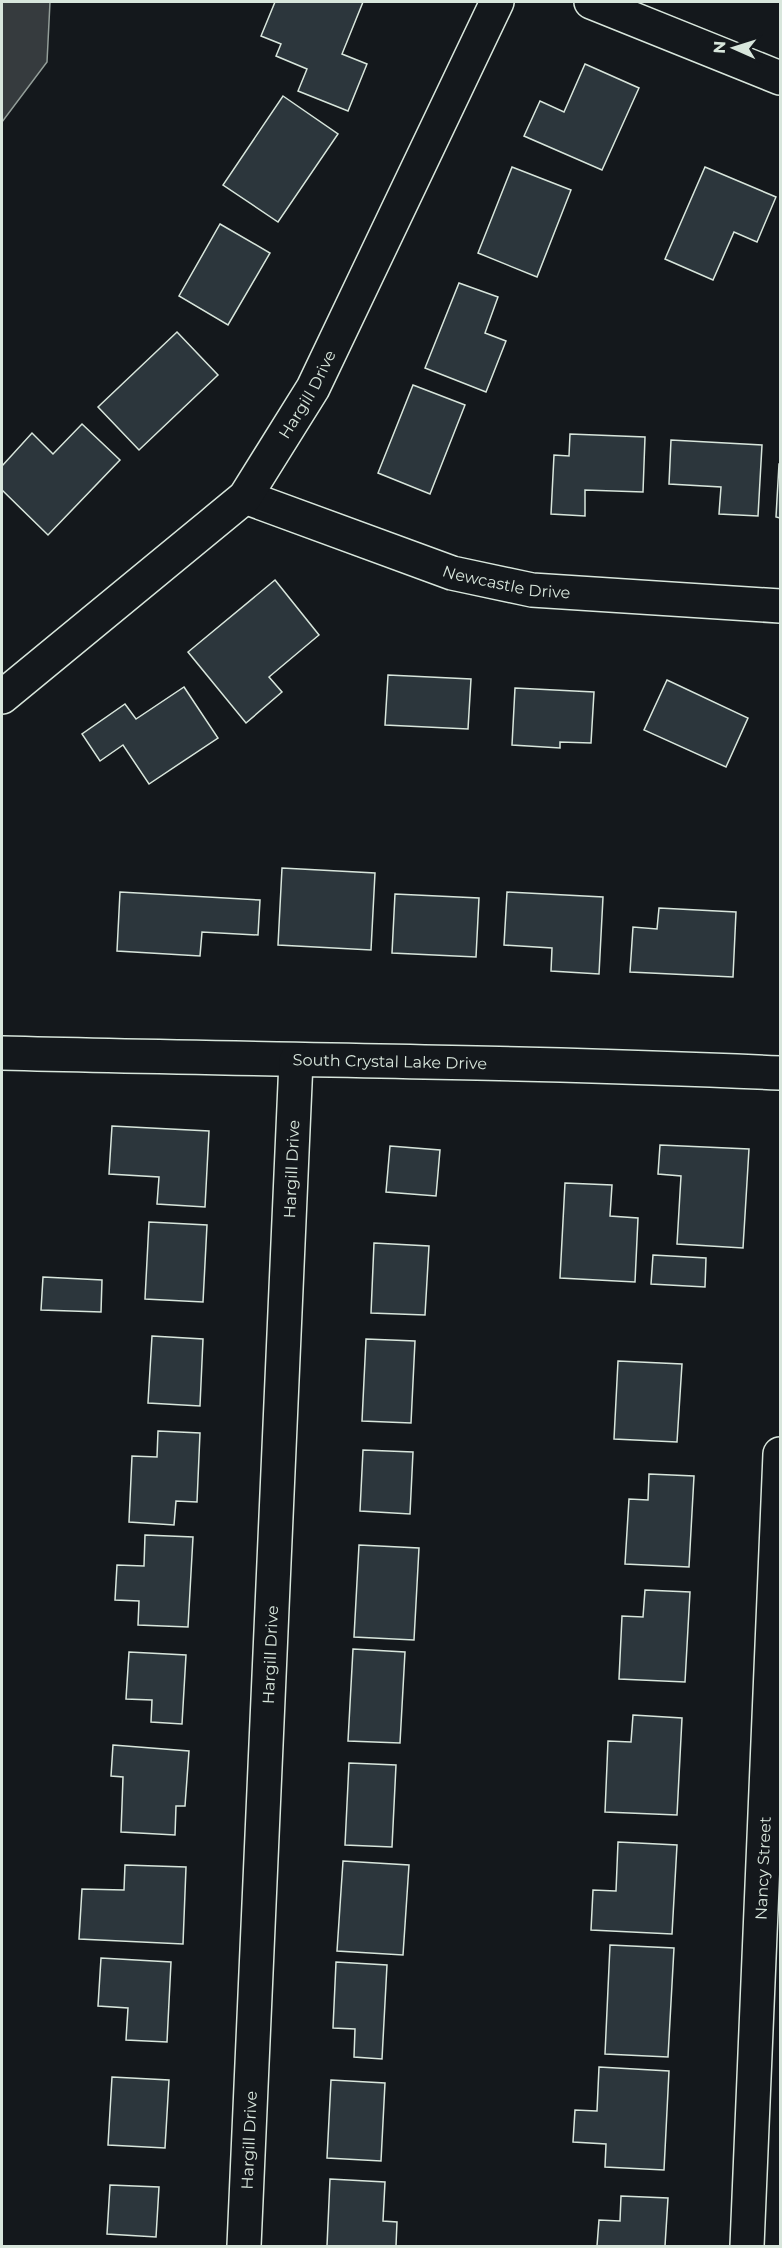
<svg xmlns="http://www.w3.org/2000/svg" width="782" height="2248" font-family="Montserrat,sans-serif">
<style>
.water{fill:#363b3e;stroke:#939e99;stroke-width:1.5}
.building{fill:#2c363c;stroke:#d8e6dc;stroke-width:1.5}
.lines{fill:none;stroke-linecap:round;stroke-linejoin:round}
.minor-casing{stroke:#d8e6dc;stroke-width:36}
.minor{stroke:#14181c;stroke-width:33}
.labels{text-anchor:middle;stroke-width:4.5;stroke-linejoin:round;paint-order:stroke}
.street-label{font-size:16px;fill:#d8e6dc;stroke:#14181c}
</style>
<rect width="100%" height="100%" fill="#14181c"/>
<!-- water -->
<polygon class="water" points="2,2 50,2 47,62 2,122"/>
<!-- building -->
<g class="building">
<polygon points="275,2 363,2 342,54 367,64 348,111 298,91 307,69 276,56 281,44 261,36"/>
<polygon points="585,64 639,88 602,170 524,136 540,101 564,112"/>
<polygon points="283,96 338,134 278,222 223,185"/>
<polygon points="512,167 571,190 537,277 478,253"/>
<polygon points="705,167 776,197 757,242 734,232 713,280 665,259"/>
<polygon points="220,224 270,253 228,325 179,296"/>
<polygon points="459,283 498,297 485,333 506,341 486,392 425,368"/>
<polygon points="177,332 218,375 139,450 98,407"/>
<polygon points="413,385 465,405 430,494 378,473"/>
<polygon points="82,424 120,460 48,535 2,490 2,466 32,433 53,454"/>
<polygon points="570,434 645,437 643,492 585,490 585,516 551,514 554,455 569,456"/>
<polygon points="671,440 762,445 758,516 719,514 721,487 669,484"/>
<polygon points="779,464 780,464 780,518 776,517"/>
<polygon points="275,580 319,635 269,677 282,692 246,723 188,652"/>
<polygon points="388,675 471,679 468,729 385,725"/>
<polygon points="667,680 748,718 726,767 644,730"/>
<polygon points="184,687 218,738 149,784 123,745 100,761 82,734 125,704 136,719"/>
<polygon points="515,688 594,692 591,743 560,742 560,748 512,745"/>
<polygon points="282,868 375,873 371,950 278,945"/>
<polygon points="120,892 260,900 258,935 202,932 200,956 117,951"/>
<polygon points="507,892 603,897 599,974 551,971 552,948 504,945"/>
<polygon points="395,894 479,898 476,957 392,953"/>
<polygon points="659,908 736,912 733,977 630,972 633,927 657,929"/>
<polygon points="112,1126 209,1131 205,1207 157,1204 159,1177 109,1174"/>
<polygon points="660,1145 749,1149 743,1248 677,1244 681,1176 658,1174"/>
<polygon points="390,1146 440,1150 436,1196 386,1192"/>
<polygon points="565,1183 612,1185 610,1216 638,1218 635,1282 560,1278"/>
<polygon points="149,1222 207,1225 203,1302 145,1299"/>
<polygon points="374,1243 429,1246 425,1315 371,1313"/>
<polygon points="653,1255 706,1258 705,1287 651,1284"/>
<polygon points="43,1277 102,1280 101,1312 41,1310"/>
<polygon points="152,1336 203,1339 200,1406 148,1403"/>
<polygon points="366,1339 415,1341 411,1423 362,1421"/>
<polygon points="618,1361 682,1364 677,1442 614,1439"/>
<polygon points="158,1431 200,1433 197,1502 176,1501 174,1525 129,1522 132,1456 157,1457"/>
<polygon points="363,1450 413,1452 410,1514 360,1511"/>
<polygon points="649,1474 694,1476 689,1567 625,1564 629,1499 648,1500"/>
<polygon points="145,1535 193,1537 188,1627 138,1625 139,1601 115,1600 117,1565 144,1566"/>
<polygon points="359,1545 419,1548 414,1640 354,1637"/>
<polygon points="645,1590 690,1592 685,1682 619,1679 622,1616 643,1617"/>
<polygon points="353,1649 405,1652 400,1743 348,1741"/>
<polygon points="129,1652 186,1655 182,1724 151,1722 152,1700 126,1699"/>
<polygon points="633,1715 682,1718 677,1815 605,1812 608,1741 631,1742"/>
<polygon points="113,1745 189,1751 185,1806 176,1806 175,1835 121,1832 123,1777 111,1776"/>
<polygon points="349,1763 396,1765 392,1847 345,1845"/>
<polygon points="618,1842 677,1845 672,1934 591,1930 593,1890 616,1891"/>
<polygon points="343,1861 409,1865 403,1955 337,1951"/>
<polygon points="125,1865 186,1867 183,1944 79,1939 82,1889 124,1890"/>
<polygon points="610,1945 674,1948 668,2057 605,2054"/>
<polygon points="101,1958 171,1962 167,2042 126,2040 128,2008 98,2006"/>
<polygon points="336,1962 387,1965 382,2059 354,2057 355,2029 333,2028"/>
<polygon points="599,2067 669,2071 664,2170 605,2167 606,2144 573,2142 575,2110 597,2111"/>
<polygon points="112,2077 169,2080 165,2148 108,2145"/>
<polygon points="331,2080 385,2083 381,2161 327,2158"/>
<polygon points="330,2179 385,2182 383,2221 397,2222 396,2246 327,2246"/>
<polygon points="110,2185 159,2187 156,2237 107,2234"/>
<polygon points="621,2196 668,2198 665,2246 597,2246 599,2220 620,2221"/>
</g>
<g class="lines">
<defs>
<g id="minor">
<polyline points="591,2 780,78"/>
<path id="s1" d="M 245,497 L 452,573 L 532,590 L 780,606"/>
<path id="s2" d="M 2,697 L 245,497 L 313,388 L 497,2"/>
<path id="s3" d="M 2,1053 C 261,1060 521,1061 780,1073"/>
<path id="s4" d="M 244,2246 L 296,1061"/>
<path id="s5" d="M 747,2246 L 780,1454"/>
</g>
</defs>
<!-- minor casing -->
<use href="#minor" class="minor-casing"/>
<!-- minor -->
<use href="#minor" class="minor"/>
</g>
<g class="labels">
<!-- street labels -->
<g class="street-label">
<text dy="6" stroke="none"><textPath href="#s2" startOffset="435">Hargill Drive</textPath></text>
<text dy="6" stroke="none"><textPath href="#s1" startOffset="276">Newcastle Drive</textPath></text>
<text dy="6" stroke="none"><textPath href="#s3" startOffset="388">South Crystal Lake Drive</textPath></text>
<text dy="6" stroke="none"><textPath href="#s4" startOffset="1078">Hargill Drive</textPath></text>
<text dy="6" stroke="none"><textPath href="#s4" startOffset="592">Hargill Drive</textPath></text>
<text dy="6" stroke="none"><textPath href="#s5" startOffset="378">Nancy Street</textPath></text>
<text dy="6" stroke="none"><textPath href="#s4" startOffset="106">Hargill Drive</textPath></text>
</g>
</g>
<!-- border -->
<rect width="782" height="2248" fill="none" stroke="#d8e6dc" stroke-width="6"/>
<!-- north arrow -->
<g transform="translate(734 48) rotate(273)" stroke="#14181c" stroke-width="4.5" paint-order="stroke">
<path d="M0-4.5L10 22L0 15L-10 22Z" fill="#d8e6dc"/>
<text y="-9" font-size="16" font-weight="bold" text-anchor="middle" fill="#d8e6dc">N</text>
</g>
</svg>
